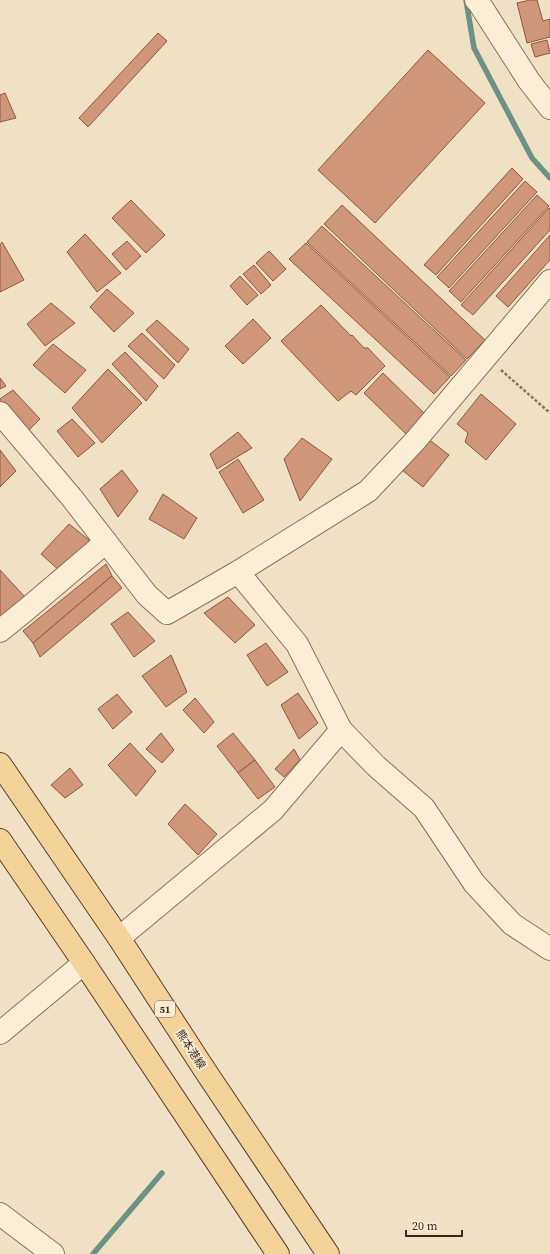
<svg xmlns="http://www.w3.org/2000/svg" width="550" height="1254" font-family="'Source Serif 4','Noto Sans JP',serif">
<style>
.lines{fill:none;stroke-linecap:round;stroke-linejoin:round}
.stream{stroke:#6c9186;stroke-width:5.5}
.building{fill:#cf9778;stroke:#8b583e}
.minor-casing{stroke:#8b7159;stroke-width:24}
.major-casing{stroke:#593f2e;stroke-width:24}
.path{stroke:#8b7159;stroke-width:2.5;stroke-dasharray:3 2;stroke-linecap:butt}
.minor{stroke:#faeed7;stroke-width:22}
.major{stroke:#f4d39b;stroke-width:22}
.labels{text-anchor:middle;stroke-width:4;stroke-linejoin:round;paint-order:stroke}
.shield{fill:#f7ebd4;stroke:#736455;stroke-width:1}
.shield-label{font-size:10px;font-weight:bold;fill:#3a2a1e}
.street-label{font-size:11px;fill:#3a2a1e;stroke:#f7ebd4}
</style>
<rect width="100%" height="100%" fill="#f0e0c4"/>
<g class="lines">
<!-- stream -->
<g class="stream">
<polyline points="466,0 474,48 532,158 550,178"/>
<polyline points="93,1254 162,1173"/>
</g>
</g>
<!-- building -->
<g class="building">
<polygon points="530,0 537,0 543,21 550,19 550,37 527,43 517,3"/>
<polygon points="158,33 167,41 88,127 79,118"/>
<polygon points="547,40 550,53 535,57 531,44"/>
<polygon points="428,50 485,103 375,223 318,170"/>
<polygon points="5,93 16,118 0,122 0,95"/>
<polygon points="512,168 523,179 436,275 424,265"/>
<polygon points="525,181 537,192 449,288 437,277"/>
<polygon points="537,195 549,206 461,302 449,291"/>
<polygon points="131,200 165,235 146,253 112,218"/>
<polygon points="342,205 485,340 467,359 324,224"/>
<polygon points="549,208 550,209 550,230 473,315 461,305"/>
<polygon points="322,226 466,360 451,376 307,242"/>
<polygon points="85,234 121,273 97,292 67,252"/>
<polygon points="550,235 550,260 508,307 496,296"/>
<polygon points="127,241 141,256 126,270 112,254"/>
<polygon points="2,242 24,280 0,292 0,245"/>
<polygon points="306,243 450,377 434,394 289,259"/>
<polygon points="269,251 286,269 273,281 256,263"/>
<polygon points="254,265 271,285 261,294 243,274"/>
<polygon points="240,276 258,295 247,305 230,286"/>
<polygon points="107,289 134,313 114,332 90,307"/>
<polygon points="51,303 75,323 45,346 27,324"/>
<polygon points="321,305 351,336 352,335 364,348 368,348 385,366 356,395 351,391 338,401 281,341"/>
<polygon points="253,319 271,338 243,364 225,346"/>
<polygon points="157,320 189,349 178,363 146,330"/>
<polygon points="142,333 175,365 164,379 128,346"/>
<polygon points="53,344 86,370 65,393 33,365"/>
<polygon points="125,352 158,386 146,401 112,364"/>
<polygon points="108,369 142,403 102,443 72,408"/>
<polygon points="383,373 425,414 406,434 364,393"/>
<polygon points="0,378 6,386 0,389"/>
<polygon points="13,390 40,419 24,435 0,405 0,399"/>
<polygon points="481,394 516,424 486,460 465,442 468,433 457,424"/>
<polygon points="72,419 95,443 78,457 57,431"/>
<polygon points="238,432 252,448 217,469 210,454"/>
<polygon points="302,438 332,459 300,501 284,459"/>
<polygon points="427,438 449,455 423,487 402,470"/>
<polygon points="0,450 16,471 0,487"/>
<polygon points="238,459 264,500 243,513 219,472"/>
<polygon points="122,470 138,491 118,517 100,489"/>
<polygon points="163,494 197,518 184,539 149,519"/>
<polygon points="69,524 99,548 61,572 41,554"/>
<polygon points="106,564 112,576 33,643 23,631"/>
<polygon points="0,570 25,597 0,618"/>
<polygon points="112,576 122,588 40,657 33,643"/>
<polygon points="228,597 255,625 235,643 204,613"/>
<polygon points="128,612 155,641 134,657 111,624"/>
<polygon points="266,643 288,672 267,686 247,655"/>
<polygon points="171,655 187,692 166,707 142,676"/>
<polygon points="298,693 318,723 299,739 281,705"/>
<polygon points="117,694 132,712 113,729 98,709"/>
<polygon points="195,698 214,722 204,733 183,710"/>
<polygon points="161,733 174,750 162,763 146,749"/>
<polygon points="233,733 255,760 238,773 217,746"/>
<polygon points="130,743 156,771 136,796 108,765"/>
<polygon points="294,749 300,760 284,777 275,769"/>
<polygon points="255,760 275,787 258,799 238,773"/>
<polygon points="70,768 83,785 65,798 51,785"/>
<polygon points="185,804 217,834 198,855 168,824"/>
</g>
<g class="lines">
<defs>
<g id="minor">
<polyline points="476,0 479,3 529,81 550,108"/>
<polyline points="0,413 72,498 147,595 167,613 238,572 368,491 415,441 550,281"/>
<polyline points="238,572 297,644 341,730 376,766 424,808 474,883 512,924 550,949"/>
<polyline points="0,631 27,609 106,542"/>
<polyline points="119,938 273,810 341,730"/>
<polyline points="0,1033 84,963"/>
<polyline points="0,1214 53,1254"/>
</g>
<g id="major">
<polyline points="0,764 119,938 206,1072 328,1254"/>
<polyline points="0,840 84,963 278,1254"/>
</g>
</defs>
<!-- minor casing -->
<use href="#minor" class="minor-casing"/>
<!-- major casing -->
<use href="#major" class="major-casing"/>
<!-- path -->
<polyline class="path" points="501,370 550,413"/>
<!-- minor -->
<use href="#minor" class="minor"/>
<!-- major -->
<use href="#major" class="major"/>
</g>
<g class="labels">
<!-- shield labels -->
<rect class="shield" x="155" y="1001" width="20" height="16" rx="3"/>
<g class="shield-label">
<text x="165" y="1013">51</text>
</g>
<!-- street labels -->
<g class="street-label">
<text transform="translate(191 1049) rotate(57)" y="4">熊本港線</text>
</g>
</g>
<!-- scale -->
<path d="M406 1230v6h56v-6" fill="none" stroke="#3a2a1e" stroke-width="2"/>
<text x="412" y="1230" font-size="12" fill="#3a2a1e" stroke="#f7ebd4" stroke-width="3" paint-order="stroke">20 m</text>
</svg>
